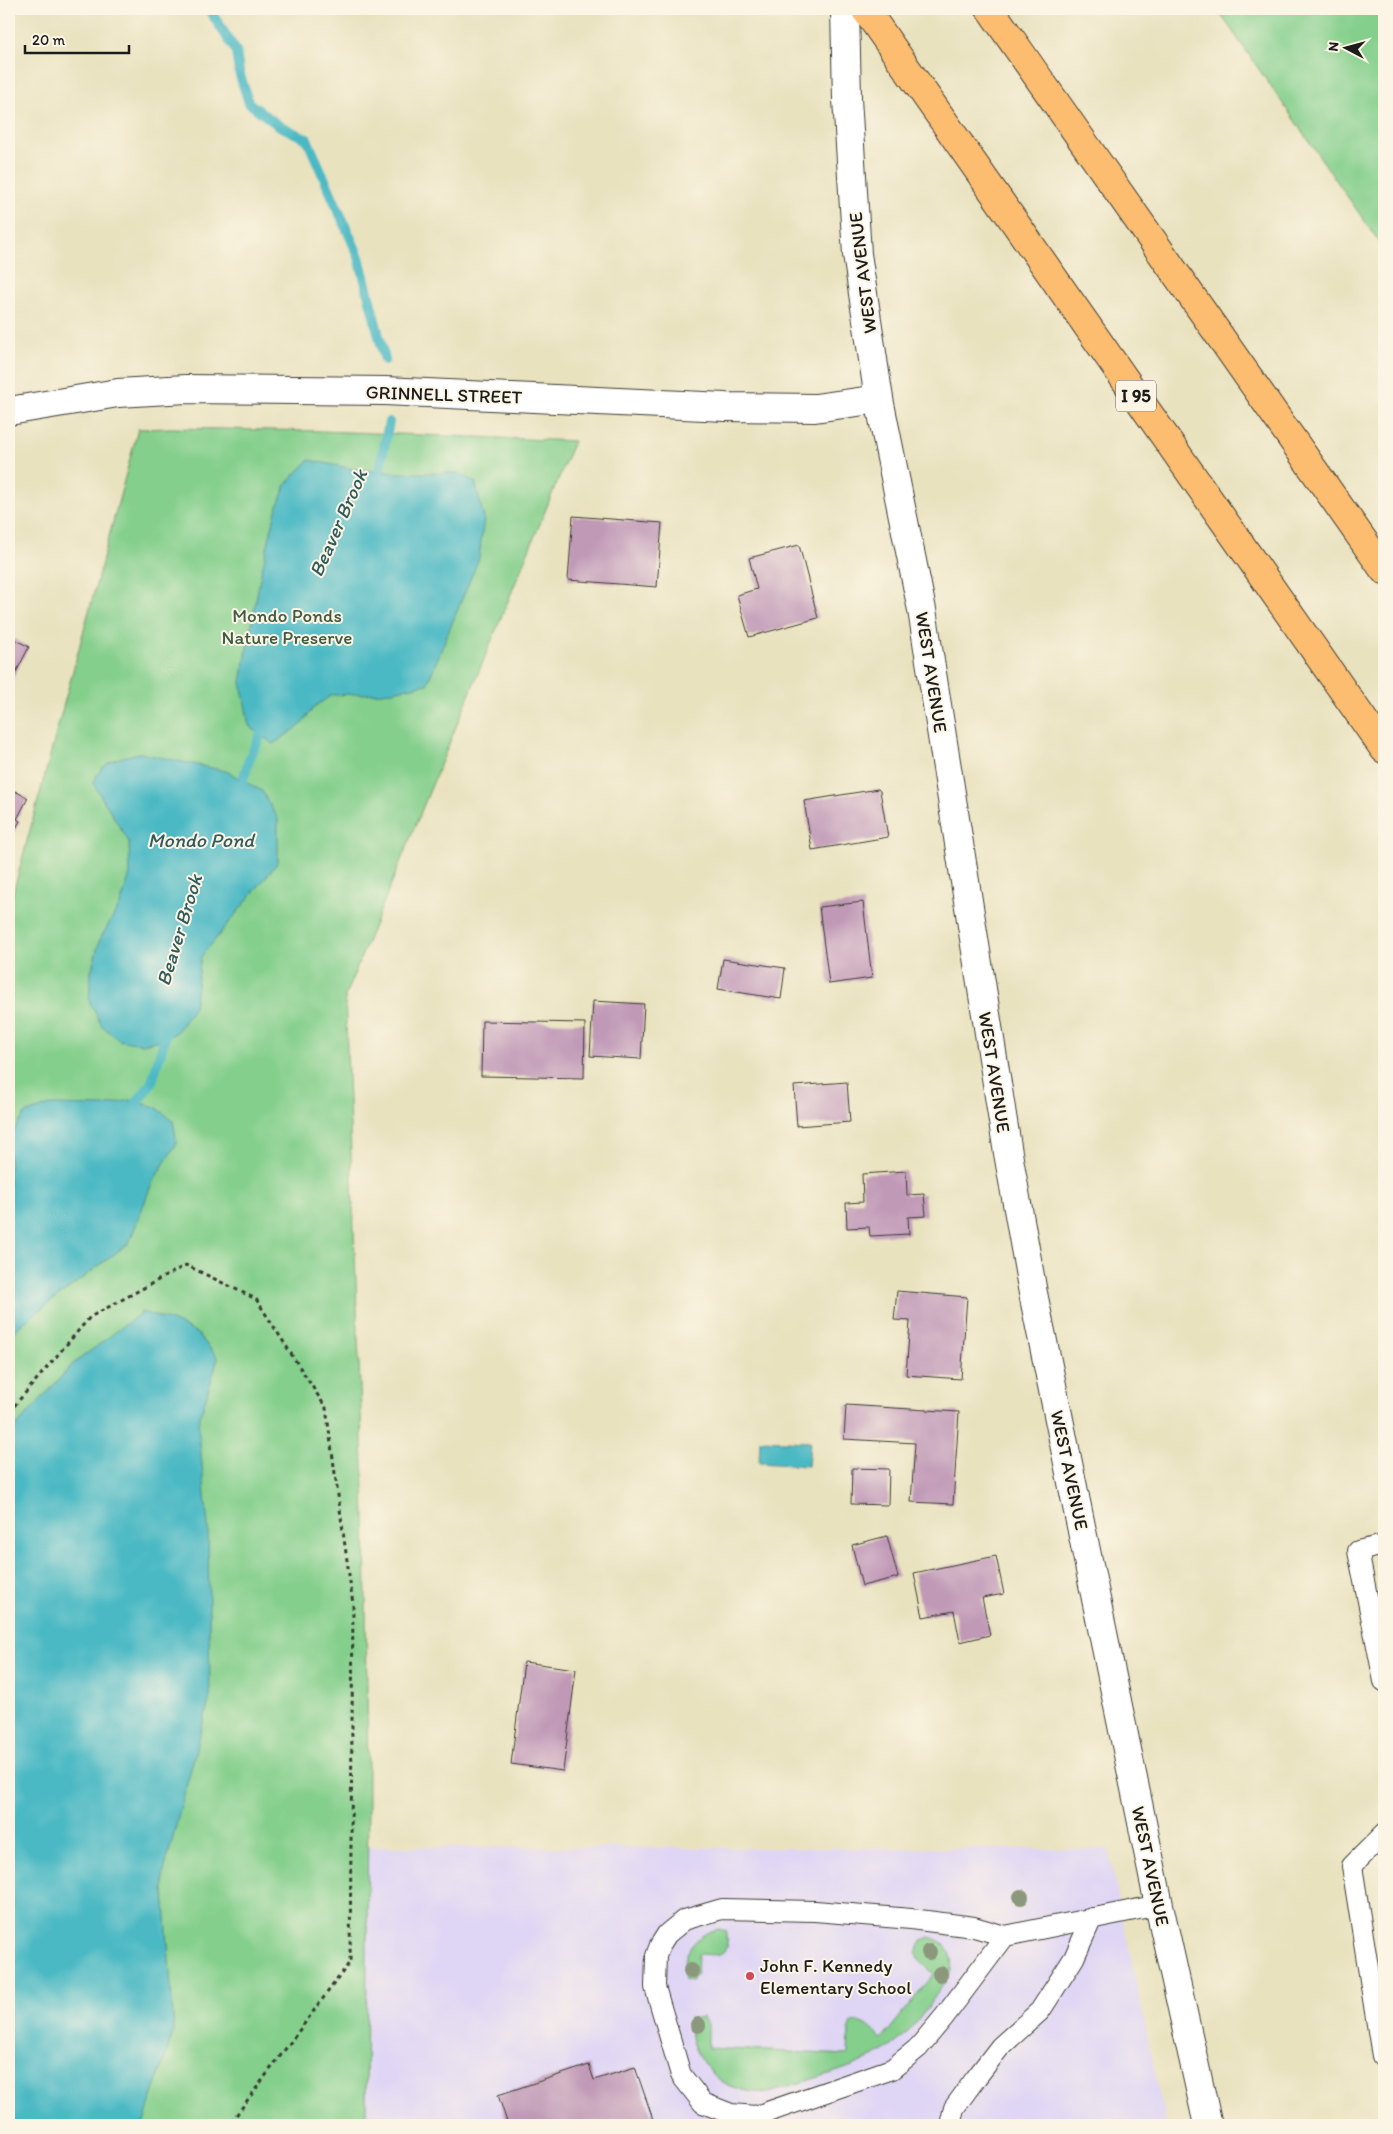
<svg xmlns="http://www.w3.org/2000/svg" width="1393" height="2134" font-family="Itim,sans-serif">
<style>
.built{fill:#dfd5f5}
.green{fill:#84cf8c;stroke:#507654}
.water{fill:#4bb9c4;stroke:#346a70}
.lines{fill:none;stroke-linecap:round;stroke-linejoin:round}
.stream{stroke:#4bb9c4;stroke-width:10}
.building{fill:#c099b7}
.service-casing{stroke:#3b3a34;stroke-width:22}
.minor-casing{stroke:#3b3a34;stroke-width:30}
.tertiary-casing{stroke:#3b3a34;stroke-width:30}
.motorway-casing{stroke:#3b3a34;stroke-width:30}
.path{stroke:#3b3a34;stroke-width:3;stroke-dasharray:4 4;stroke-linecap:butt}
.service{stroke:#fff;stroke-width:20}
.minor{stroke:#fff;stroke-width:28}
.tertiary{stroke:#fff;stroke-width:28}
.motorway{stroke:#fcbd6f;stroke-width:28}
.tree{fill:#8c987b}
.poi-dot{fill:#d1495b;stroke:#fcf5e5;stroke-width:2}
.labels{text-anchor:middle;stroke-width:4;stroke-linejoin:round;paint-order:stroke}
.shield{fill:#fcf5e5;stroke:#5f5d58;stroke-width:1}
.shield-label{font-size:18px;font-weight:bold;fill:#1c1c1c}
.street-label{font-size:19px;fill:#1c1c1c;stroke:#fcf5e5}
.park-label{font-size:19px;fill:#405b43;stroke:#fcf5e5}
.poi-label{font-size:19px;fill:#1c1c1c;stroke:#fcf5e5;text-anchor:start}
.water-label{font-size:20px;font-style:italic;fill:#2f5b5f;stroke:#fcf5e5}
</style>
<rect width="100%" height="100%" fill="#fcf5e5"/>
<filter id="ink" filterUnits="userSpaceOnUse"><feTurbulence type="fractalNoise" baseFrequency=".02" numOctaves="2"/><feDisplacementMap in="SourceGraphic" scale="10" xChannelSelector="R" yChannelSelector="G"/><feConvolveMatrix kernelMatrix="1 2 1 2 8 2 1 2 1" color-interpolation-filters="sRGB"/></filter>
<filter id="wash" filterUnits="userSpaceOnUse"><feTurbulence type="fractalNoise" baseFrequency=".0096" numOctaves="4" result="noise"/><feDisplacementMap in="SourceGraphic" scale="20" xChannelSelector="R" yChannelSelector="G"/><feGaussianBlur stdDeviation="1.12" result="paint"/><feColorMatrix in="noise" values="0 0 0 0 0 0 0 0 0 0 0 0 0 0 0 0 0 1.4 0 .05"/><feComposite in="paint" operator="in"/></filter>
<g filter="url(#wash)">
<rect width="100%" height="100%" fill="#e9e2bf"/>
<!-- built -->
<polygon class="built" points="366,1847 1108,1849 1166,2125 366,2125"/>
<!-- green -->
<g class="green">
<polygon points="1217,9 1384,9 1384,249"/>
<polygon points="170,428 322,431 574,441 345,996 365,1517 368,1784 366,2125 9,2125 9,908 138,429"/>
<path d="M 719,1929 L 726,1931 C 727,1935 728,1938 727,1943 C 726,1959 709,1954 698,1954 L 697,1973 L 692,1981 L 685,1980 C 679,1956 695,1933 719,1929 Z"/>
<path d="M 930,1937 L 944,1943 C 951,1955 955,1965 948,1978 C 934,1997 921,2020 904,2036 C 871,2067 812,2078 769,2092 C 756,2093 742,2091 730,2086 C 710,2077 685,2045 691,2022 L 693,2019 L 702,2017 L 708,2024 L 708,2048 L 848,2055 L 849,2031 L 852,2023 C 865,2019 873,2031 882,2039 L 934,1974 L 919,1960 L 916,1952 L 923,1940 Z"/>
</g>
<!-- water -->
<g class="water">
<polygon points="309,460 354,469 398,473 457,473 475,482 484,518 479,558 427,684 383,693 332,695 314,707 301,725 273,744 249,726 241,682 261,573 276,511 286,484"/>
<path d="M 140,753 L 226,771 L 262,791 L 278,819 L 278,862 L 201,957 L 194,1007 L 177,1032 L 165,1039 L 142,1044 L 119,1040 L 102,1026 L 89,1001 L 91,972 L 100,939 L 120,905 L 130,874 L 129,842 L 93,783 C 104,759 116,759 140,753 Z"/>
<polygon points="130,1100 156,1107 173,1121 177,1143 152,1183 129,1243 19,1326 9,1344 9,1138 25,1114 50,1105 104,1106"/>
<polygon points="142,1312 172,1321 197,1333 218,1358 198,1424 208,1526 210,1697 163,1875 174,2030 143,2125 9,2125 9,1434 73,1364"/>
<polygon points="760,1440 810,1442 808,1466 759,1463"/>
</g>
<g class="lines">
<!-- stream -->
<g class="stream">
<polyline points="209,9 236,51 239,72 249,103 278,125 307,139 359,257 385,360"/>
<polyline points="377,483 389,422"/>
<polyline points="239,793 249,760 266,723"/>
<polyline points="129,1113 152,1082 168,1027"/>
</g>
</g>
<g id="blocks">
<!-- building -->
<g class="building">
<polygon points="573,516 662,523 657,587 568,580"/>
<polygon points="799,545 818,618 749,637 737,595 757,589 749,558"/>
<polygon points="9,636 29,647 9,686"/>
<polygon points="9,788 28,798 17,819 20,821 9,841"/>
<polygon points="878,789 880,791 888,837 812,850 804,801"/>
<polygon points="863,902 872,978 829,984 819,907"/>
<polygon points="723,959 785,968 781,999 718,989"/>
<polygon points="593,1001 644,1004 641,1059 590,1056"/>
<polygon points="482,1021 585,1023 584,1078 481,1076"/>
<polygon points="847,1082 850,1122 797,1126 794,1086"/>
<polygon points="906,1171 907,1195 924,1194 926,1216 908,1217 909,1234 870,1236 869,1227 847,1228 846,1203 863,1202 862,1174"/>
<polygon points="897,1291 967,1297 961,1379 906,1375 910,1321 894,1320"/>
<polygon points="846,1405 959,1412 953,1504 911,1502 915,1443 844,1439"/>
<polygon points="852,1468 889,1469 888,1505 851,1504"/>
<polygon points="887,1536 898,1577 862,1586 852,1545"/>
<polygon points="996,1556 1004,1594 982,1598 990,1635 960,1642 954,1611 923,1617 914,1573"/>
<polygon points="524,1662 576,1669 563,1771 511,1764"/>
<polygon points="589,2065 594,2080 635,2067 655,2125 508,2125 498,2095"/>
</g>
</g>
</g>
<g filter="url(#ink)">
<use href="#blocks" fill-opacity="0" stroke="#3b3a34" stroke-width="1"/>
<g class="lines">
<defs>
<g id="service">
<polyline points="1384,1545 1358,1551 1384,1681"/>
<polyline points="1384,1834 1352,1866 1382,2056 1384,2056"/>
<polyline points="1005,1936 944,2017 918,2048 892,2069 756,2116 731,2114 703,2103 681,2075 655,1987 656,1956 660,1945 667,1934 684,1920 722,1909 815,1911 911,1919 974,1927 1005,1936 1159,1905"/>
<polyline points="950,2125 954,2108 976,2078 1000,2047 1040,2011 1074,1958 1092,1918"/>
</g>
<polyline id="minor" points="9,411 118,393 186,389 385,391 725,407 815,408 879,399"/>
<polyline id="tertiary" points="845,9 847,99 857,254 879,399 922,610 1008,1153 1033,1293 1159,1905 1208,2125"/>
<g id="motorway">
<polyline points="865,9 1384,749"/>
<polyline points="990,9 1384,570"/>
</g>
</defs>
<!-- service casing -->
<use href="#service" class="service-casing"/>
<!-- minor casing -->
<use href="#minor" class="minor-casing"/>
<!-- tertiary casing -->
<use href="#tertiary" class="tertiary-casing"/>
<!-- motorway casing -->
<use href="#motorway" class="motorway-casing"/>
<!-- path -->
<polyline class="path" points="9,1412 90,1317 186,1265 256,1299 326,1408 353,1604 350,1962 229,2125"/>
<!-- service -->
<use href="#service" class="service"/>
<!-- minor -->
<use href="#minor" class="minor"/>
<!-- tertiary -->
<use href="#tertiary" class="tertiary"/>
<!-- motorway -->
<use href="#motorway" class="motorway"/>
</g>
<!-- trees -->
<g class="tree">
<circle cx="1021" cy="1897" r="8"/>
<circle cx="929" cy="1952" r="8"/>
<circle cx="691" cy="1971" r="8"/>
<circle cx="940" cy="1974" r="8"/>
<circle cx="698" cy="2025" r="8"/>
</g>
</g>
<!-- markers -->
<circle class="poi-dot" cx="750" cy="1976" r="5"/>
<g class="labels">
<!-- shield labels -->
<rect class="shield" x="1116" y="380.5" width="40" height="31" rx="4"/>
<g class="shield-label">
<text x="1136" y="402">I 95</text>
</g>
<!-- street labels -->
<g class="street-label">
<text transform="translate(862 273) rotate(-97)" y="7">WEST AVENUE</text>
<text transform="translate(444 394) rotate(2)" y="7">GRINNELL STREET</text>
<text transform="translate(932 672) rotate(81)" y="7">WEST AVENUE</text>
<text transform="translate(995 1072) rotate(81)" y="7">WEST AVENUE</text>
<text transform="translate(1070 1470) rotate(78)" y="7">WEST AVENUE</text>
<text transform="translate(1151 1866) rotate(78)" y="7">WEST AVENUE</text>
</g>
<!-- park labels -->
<g class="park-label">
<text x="287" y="622">Mondo Ponds<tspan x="287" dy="22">Nature Preserve</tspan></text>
</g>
<!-- poi labels -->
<g class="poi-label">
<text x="760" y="1972">John F. Kennedy<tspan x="760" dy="22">Elementary School</tspan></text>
</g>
<!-- water labels -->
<g class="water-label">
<text transform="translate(338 523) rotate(-66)" y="7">Beaver Brook</text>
<text x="201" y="847">Mondo Pond</text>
<text transform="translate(179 930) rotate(-73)" y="7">Beaver Brook</text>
</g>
</g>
<!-- margin -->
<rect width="1393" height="2134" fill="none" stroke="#fcf5e5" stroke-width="30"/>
<!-- north arrow -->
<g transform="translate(1346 48) rotate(276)" stroke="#fcf5e5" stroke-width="4" paint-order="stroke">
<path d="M0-4L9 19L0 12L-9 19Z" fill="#1c1c1c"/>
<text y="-8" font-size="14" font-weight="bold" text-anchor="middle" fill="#1c1c1c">N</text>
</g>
<!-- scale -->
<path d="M25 45v8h104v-8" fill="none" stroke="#1c1c1c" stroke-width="2.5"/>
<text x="32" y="45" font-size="15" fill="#1c1c1c" stroke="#fcf5e5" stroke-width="4" paint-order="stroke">20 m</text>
</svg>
